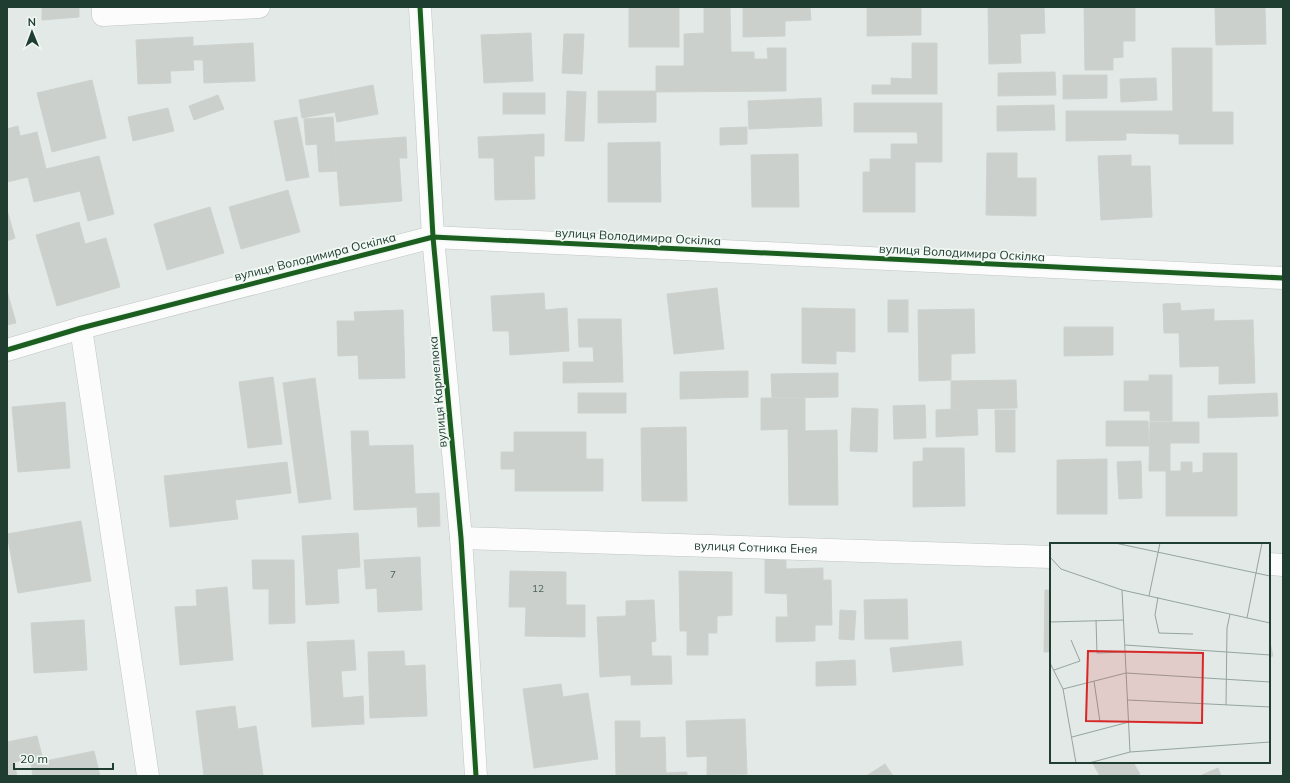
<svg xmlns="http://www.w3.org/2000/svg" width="1290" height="783" font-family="Mulish,sans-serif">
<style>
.building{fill:#cbd0cd;stroke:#ccd2cf}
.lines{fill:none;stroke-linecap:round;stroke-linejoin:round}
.minor-casing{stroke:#c0c6c3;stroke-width:23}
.minor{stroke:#fbfcfb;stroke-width:22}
.cycleway-casing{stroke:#f1f8f4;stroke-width:8}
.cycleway{stroke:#1b5e20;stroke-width:5}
.labels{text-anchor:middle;stroke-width:3.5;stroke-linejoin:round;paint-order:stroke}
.number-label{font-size:10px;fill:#4c625a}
.street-label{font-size:12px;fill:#203d32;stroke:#f1f8f4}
.inset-road{fill:none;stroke:#95a49e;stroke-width:1}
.view{fill:#d62828;fill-opacity:0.15;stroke:#d62828;stroke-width:2}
.inset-edge{fill:none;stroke:#203d32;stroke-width:2}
</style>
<rect width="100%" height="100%" fill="#e3e9e6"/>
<!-- building -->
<g class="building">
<polygon points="42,7 79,7 79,17 42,20"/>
<rect x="629" y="7" width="50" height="40"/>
<polygon points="704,7 730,7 731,52 754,52 754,59 768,59 767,48 786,48 786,91 656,92 656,66 684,66 684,34 704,33"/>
<polygon points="743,7 810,7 811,20 785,21 785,36 743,37"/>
<polygon points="867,7 921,7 921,35 867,36"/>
<polygon points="988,7 1044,7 1045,33 1020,34 1021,63 989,64"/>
<polygon points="1084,7 1135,7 1135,41 1123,41 1123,57 1113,58 1113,70 1085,70"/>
<polygon points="1215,7 1265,7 1266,44 1216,45"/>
<polygon points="531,33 533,81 484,83 481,35"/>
<polygon points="564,34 584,34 582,74 562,73"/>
<polygon points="193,37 193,46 253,43 255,81 204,83 203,60 193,60 194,70 170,71 171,83 138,84 136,40"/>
<polygon points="912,43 937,43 937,94 872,94 872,85 891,85 891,78 912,79"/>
<polygon points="1172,48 1212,48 1212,112 1233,112 1233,144 1179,144 1179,134 1126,133 1126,140 1066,141 1066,111 1173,111"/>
<polygon points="1055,72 1056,95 998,96 998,73"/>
<polygon points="1063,75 1107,75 1107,98 1063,99"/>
<polygon points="1156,78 1157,100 1121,102 1120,79"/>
<polygon points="92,80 106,138 52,152 37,93"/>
<polygon points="373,85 378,114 337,122 335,112 302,118 299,100"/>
<polygon points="567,91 586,92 584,141 565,141"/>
<polygon points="598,91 656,91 656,122 598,123"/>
<rect x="503" y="93" width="42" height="21"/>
<polygon points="218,95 224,109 194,120 189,106"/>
<polygon points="821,98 822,126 749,129 748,101"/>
<polygon points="854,103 942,103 942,162 915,162 915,212 863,212 863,172 870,172 870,159 891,159 891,144 918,144 917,132 854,132"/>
<polygon points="1054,105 1055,130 997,131 997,106"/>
<polygon points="168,108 174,131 133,141 128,117"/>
<polygon points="297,117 309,177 286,181 274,121"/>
<polygon points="333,117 337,171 319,172 317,144 306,145 304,119"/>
<polygon points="18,126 20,136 37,132 46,169 99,156 114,214 88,221 80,191 34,202 28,177 7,182 7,129"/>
<polygon points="747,127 747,144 720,145 720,128"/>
<polygon points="544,134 544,156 534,156 535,199 495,200 494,158 479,158 478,137"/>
<polygon points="406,137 407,158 399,158 402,201 340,206 335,142"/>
<polygon points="660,142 661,202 608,202 608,143"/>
<polygon points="987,153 1017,153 1017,178 1036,178 1036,216 986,215"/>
<polygon points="798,154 799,207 752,207 751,155"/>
<polygon points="1131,155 1131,166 1150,166 1152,217 1101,220 1098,156"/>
<polygon points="288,190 300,232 241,249 229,207"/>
<polygon points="210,207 224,253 167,270 154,224"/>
<polygon points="7,210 15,238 7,241"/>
<polygon points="79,222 85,244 106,238 120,287 57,306 36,235"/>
<polygon points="717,288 724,349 674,354 667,294"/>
<polygon points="7,291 16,323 7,325"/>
<polygon points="544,293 545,310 567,308 569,351 510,355 509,331 493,331 491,296"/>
<rect x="888" y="300" width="20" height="32"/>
<polygon points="1180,303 1181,311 1214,309 1214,321 1253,320 1255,383 1219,384 1219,366 1180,367 1179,333 1164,333 1163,304"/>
<polygon points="802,308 855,309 855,352 836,351 836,364 802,363"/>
<polygon points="974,309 975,353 951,354 951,380 919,381 918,310"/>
<polygon points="403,310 405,378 359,379 358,355 338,356 337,321 355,321 354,312"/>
<polygon points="578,319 621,319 623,382 563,383 563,362 594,362 593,347 579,347"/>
<polygon points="1064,327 1113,327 1113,355 1064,356"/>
<polygon points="748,371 748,397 680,399 680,372"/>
<polygon points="838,373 838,397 772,398 771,374"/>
<polygon points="1149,375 1172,375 1172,421 1150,421 1150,411 1124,411 1124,381 1149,381"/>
<polygon points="273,377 282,444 248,448 239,382"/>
<polygon points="315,378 331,499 299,503 283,383"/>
<polygon points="1016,380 1017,408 951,409 951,381"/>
<rect x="578" y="393" width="48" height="20"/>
<polygon points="1277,393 1278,416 1208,418 1208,396"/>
<polygon points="761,398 805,398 805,431 837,430 838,505 789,505 788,429 761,430"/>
<polygon points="65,402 70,468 18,472 12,407"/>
<polygon points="925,405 926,438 894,439 893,406"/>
<polygon points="852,408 878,409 877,452 850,451"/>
<polygon points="977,408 978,435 936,437 936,410"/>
<polygon points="995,410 1015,410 1015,452 996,452"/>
<polygon points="1106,421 1148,421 1149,446 1106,446"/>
<polygon points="1150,422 1199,422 1199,443 1170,443 1170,471 1181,471 1181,462 1192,462 1192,473 1203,472 1203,453 1237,453 1237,516 1166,516 1166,471 1149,471"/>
<polygon points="686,427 687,501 642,501 641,428"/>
<polygon points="351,431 368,431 369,446 413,445 415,494 439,493 440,526 418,527 417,507 354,510"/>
<polygon points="514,432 586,432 586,459 603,459 603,491 515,491 515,469 501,469 501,452 514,452"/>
<polygon points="923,448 964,448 965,506 913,507 913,462 923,461"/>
<polygon points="1107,459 1107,514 1057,514 1057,460"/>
<polygon points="1141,461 1142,498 1119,499 1117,462"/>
<polygon points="287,462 291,493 235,500 238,519 170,527 164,476"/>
<polygon points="81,521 91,581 18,593 7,534"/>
<polygon points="358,533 360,567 337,569 339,603 306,605 302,536"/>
<polygon points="765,556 786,556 786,569 823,568 823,580 831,580 832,625 815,625 815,641 776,642 776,617 788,617 787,594 765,593"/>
<polygon points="420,557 422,610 378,612 377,588 366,589 364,560"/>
<polygon points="252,560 294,560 295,623 269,624 269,589 253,589"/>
<polygon points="510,571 566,572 566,605 585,605 585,637 525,636 526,607 509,607"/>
<polygon points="679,571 732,572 732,615 717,616 717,633 708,633 708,655 687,655 687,631 680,631"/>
<polygon points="227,587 233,660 180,665 175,607 197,606 196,590"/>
<polygon points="1045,590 1051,590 1051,652 1044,652"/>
<polygon points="907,599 908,639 865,639 864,600"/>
<polygon points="654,600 656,641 651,642 652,656 671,656 672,684 631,685 631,675 600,677 597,617 626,616 626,601"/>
<polygon points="840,610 856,611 854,640 839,639"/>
<polygon points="84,620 87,670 34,673 31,623"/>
<polygon points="1269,637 1273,656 1269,657"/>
<polygon points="354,640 356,670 341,671 343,698 363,696 364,724 312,727 307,642"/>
<polygon points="961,641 963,665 893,672 890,648"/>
<polygon points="404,651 405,666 425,665 427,716 370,718 368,652"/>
<polygon points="855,660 856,685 816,686 816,662"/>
<polygon points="561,684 563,697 588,693 598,759 534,768 523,689"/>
<polygon points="235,706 238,729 256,726 263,775 204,776 196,711"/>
<polygon points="745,719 747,774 707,775 707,756 687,757 686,721"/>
<polygon points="615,721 640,721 640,738 665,737 666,773 687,772 687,776 616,776"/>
<polygon points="37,736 42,756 14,762 17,776 7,776 7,742"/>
<polygon points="94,751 100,776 33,776 31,764"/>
<polygon points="1092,762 1133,762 1140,774 1137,776 1100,776"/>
<polygon points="885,764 893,776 866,776"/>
<polygon points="1218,768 1221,776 1200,776"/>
</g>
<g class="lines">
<defs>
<g id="minor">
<polyline points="103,7 103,15 259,7"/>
<polyline points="420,7 433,237 461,538 476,776"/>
<polyline points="81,328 148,776"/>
<polyline points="7,350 81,328 433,237 1283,278"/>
<path id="s1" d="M 461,538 L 1051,557"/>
<polyline points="1269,564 1283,565"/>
</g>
</defs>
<!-- minor casing -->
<use href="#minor" class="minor-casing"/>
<!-- minor -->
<use href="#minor" class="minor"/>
<defs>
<g id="cycleway">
<polyline points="420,7 433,237 461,538 476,776"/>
<polyline points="7,350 81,328 433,237 1283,278"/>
</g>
</defs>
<!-- cycleway casing -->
<use href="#cycleway" class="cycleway-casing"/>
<!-- cycleway -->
<use href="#cycleway" class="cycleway"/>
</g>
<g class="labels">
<!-- number labels -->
<g class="number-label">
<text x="393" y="578">7</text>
<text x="538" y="592">12</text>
</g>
<!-- street labels -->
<g class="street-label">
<text transform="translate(638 237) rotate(3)" y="4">вулиця Володимира Оскілка</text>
<text transform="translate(962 253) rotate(3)" y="4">вулиця Володимира Оскілка</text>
<text transform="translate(315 257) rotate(-14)" y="4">вулиця Володимира Оскілка</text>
<text transform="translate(438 392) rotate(-95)" y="4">вулиця Кармелюка</text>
<text dy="4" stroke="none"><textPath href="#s1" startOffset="295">вулиця Сотника Енея</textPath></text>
</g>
</g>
<!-- overview -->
<g transform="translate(1050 543)">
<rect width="220" height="220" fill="#e3e9e6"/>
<path class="inset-road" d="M 65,0 L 220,33M 0,14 L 11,26 L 72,47 L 220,80M 72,47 L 80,209M 99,53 L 110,0M 108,54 L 105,72 L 109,90 L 143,91M 197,75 L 212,0M 46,77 L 47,110 L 75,109M 0,79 L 74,77M 75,102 L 220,112M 0,120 L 13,146 L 26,220M 4,127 L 30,118 L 21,97M 44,138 L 50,179M 13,146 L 76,130 L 220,139M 78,157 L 220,164M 176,162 L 177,85 L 180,71M 22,194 L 79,179M 39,220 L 80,209 L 220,199"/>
<path class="view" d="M 38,108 L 153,110 L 152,180 L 36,178 Z"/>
<rect width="220" height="220" class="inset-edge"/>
</g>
<!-- border -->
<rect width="1290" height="783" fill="none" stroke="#203d32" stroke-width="16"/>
<!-- north arrow -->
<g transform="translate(32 32) rotate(359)" stroke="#f1f8f4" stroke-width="3" paint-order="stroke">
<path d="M0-3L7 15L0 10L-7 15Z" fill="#203d32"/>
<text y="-6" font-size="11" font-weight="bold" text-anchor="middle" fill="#203d32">N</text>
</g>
<!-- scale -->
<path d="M14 763v6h99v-6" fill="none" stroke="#203d32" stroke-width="2"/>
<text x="20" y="763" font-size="12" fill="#203d32" stroke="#f1f8f4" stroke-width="3" paint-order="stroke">20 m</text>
</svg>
